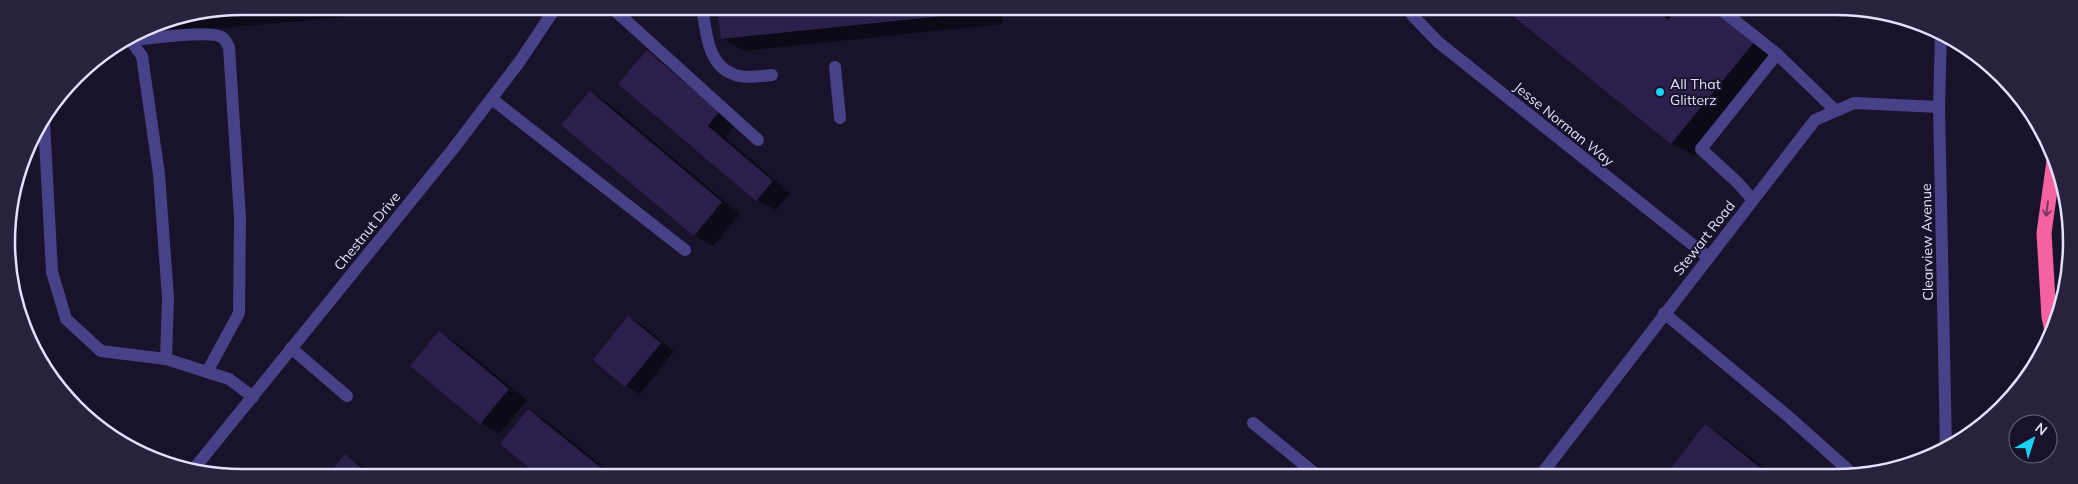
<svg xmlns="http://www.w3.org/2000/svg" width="2078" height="484" font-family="Mulish,sans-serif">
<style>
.shadow{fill:#0007}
.building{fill:#2b204b}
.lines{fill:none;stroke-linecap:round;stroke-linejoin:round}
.minor{stroke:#474187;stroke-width:12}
.highway{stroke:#f562a2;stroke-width:15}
.oneway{stroke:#7b3761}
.poi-dot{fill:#18d1f0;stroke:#18132b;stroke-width:2}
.labels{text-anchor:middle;stroke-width:4;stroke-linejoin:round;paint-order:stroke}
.poi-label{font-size:14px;fill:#e4dffd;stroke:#18132b;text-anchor:start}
.street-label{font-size:14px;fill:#e4dffd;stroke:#18132b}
.rim{fill:none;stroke:#e4dffd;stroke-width:2.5}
</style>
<rect width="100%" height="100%" fill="#18132b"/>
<!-- shadow -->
<g class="shadow">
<polygon points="242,6 344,6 345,17 177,32 160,23"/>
<polygon points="718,7 1001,7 1003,24 744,51 722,38"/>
<polygon points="1505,8 1668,8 1675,14 1680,8 1776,54 1694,156 1672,143"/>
<polygon points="647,52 665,63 737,123 725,137 790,193 776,210 757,200"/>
<polygon points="590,92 608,103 740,214 713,246 694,235 563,124"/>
<polygon points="629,318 642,325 674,351 640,394 626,386 594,360"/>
<polygon points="439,332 457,343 527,400 499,434 481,423 412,366"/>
<polygon points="529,410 547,421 614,476 541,476"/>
<polygon points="1705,426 1727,439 1775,476 1667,476"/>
<polygon points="345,456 363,466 375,476 329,476"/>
</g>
<!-- building -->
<g class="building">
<polygon points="245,6 297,6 297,8 197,17"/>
<polygon points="717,7 981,7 982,12 721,39"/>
<polygon points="1503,8 1653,8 1668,20 1678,8 1715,8 1755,41 1671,144"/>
<polygon points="647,50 719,112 708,126 773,181 756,201 618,84"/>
<polygon points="590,91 722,202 694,236 561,125"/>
<polygon points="628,316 661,343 625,387 593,360"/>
<polygon points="439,331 509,389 480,424 410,366"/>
<polygon points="528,409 600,467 592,476 539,476 500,444"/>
<polygon points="1705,424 1771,476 1665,476"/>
<polygon points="345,454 371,476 327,476"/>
</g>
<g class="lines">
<!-- minor -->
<g class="minor">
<polyline points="611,7 758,140"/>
<path d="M 702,7 C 706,30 707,65 733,74 C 745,79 760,76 772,75"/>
<polyline points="1408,8 1413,16 1438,42 1708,257"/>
<polyline points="1719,8 1777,54 1836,111"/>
<polyline points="1941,33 1939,107 1946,449"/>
<path d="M 130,38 L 130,40 C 148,39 212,29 223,38 C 225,39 227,44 229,47 L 240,217 L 239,313 L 207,372"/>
<polyline points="128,39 130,40 142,56 159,174 168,298 166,359"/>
<polyline points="835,67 840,118"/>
<polyline points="492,99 685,250"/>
<polyline points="44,121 52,272 66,319 101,351 166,359 229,379 253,397"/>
<polyline points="1753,200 1737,182 1701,149 1777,54"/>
<polyline points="1664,313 1789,417 1855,476"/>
<polyline points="291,348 347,396"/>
<polyline points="1253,423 1318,476"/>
<polyline points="193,470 453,149 520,61 556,7"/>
<polyline points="1540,476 1815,120 1854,103 1939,107"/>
</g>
<!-- highway -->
<polyline class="highway" points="2052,331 2049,317 2044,233 2054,161"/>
</g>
<!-- one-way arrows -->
<defs><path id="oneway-shaft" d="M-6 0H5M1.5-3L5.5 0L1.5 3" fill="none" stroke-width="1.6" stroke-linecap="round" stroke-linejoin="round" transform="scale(1.25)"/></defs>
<use class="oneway" href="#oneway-shaft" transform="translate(2047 209) rotate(97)"/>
<!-- markers -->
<circle class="poi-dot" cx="1660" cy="92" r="5"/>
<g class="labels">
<!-- poi labels -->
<g class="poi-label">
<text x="1670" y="89">All That<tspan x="1670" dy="16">Glitterz</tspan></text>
</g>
<!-- street labels -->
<g class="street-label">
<text transform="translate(1564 124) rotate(39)" y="5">Jesse Norman Way</text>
<text transform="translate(367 231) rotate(-51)" y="5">Chestnut Drive</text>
<text transform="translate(1704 238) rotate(-52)" y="5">Stewart Road</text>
<text transform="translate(1927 242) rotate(-91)" y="5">Clearview Avenue</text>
</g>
</g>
<!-- crop -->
<path d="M0 0H2078V484H0ZM242 15H1836A227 227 0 0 1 2063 242V242A227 227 0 0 1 1836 469H242A227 227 0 0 1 15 242V242A227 227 0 0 1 242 15Z" fill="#28233c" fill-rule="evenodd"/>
<path class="rim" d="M242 15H1836A227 227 0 0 1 2063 242V242A227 227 0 0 1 1836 469H242A227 227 0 0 1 15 242V242A227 227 0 0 1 242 15Z"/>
<!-- north arrow -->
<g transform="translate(2033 439) rotate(39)"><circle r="24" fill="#18132b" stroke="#6a657f"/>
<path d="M0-4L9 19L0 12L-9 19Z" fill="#18d1f0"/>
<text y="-8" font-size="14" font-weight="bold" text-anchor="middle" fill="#e4dffd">N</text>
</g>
</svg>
